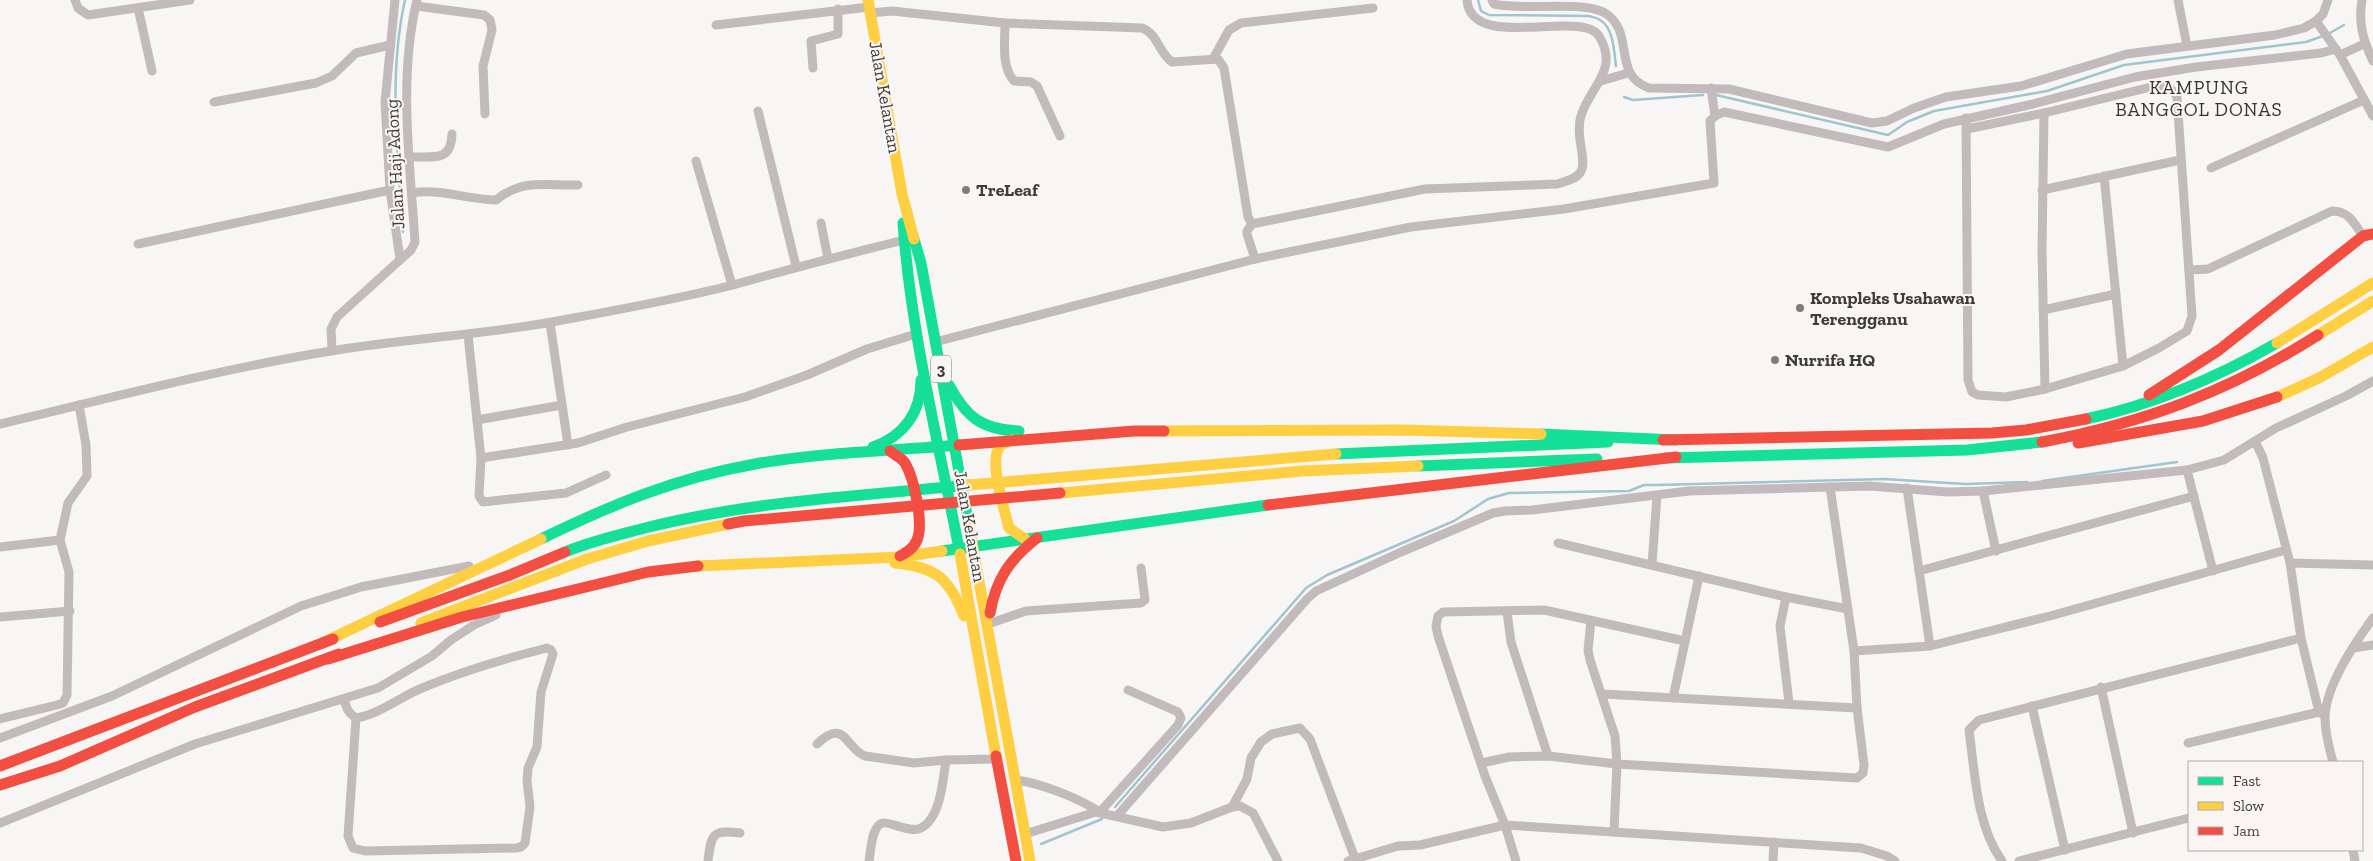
<svg xmlns="http://www.w3.org/2000/svg" width="2373" height="861" font-family="'Zilla Slab',serif">
<style>
.lines{fill:none;stroke-linecap:round;stroke-linejoin:round}
.stream{stroke:#9ec5d0;stroke-width:2.5}
.street{stroke:#c3bbbb;stroke-width:9}
.fast{stroke:#16e098;stroke-width:11}
.slow{stroke:#ffcf43;stroke-width:11}
.jam{stroke:#f24e42;stroke-width:11}
.poi-dot{fill:#7f7d7c;stroke:#faf5f2;stroke-width:2}
.labels{text-anchor:middle;stroke-width:4;stroke-linejoin:round;paint-order:stroke}
.shield{fill:#faf5f2;stroke:#767472;stroke-width:1}
.shield-label{font-size:16px;font-weight:bold;fill:#3e3c3b}
.street-label{font-size:18px;fill:#3e3c3b;stroke:#faf5f2}
.poi-label{font-size:18px;font-weight:bold;fill:#3e3c3b;stroke:#faf5f2;text-anchor:start}
.neighbourhood-label{font-size:19px;letter-spacing:1px;fill:#373331;stroke:#faf5f2}
</style>
<rect width="100%" height="100%" fill="#f8f6f4"/>
<g class="lines">
<!-- stream -->
<g class="stream">
<path d="M 1478,0 L 1481,11 L 1489,15 L 1589,16 C 1592,17 1598,18 1600,20 C 1614,28 1614,52 1616,66"/>
<polyline points="2328,34 2344,25"/>
<polyline points="1716,95 1888,135 1907,122 1934,111 2047,91 2124,65 2306,42 2323,36"/>
<polyline points="1624,97 1633,100 1703,95"/>
<path d="M 403,232 C 398,155 388,76 405,0"/>
<polyline points="2042,481 2177,462"/>
<polyline points="1115,807 1306,588 1327,575 1454,521 1488,499 1509,493 1629,491 1644,485 1658,485 1884,479 1965,484 2027,482"/>
<polyline points="1041,844 1102,819"/>
</g>
<!-- street -->
<g class="street">
<polyline points="75,0 78,8 88,15 190,0"/>
<polyline points="395,0 385,102 390,190 400,259"/>
<path d="M 1492,0 L 1494,4 C 1524,11 1582,0 1605,13 C 1636,32 1611,75 1649,88 L 1729,89 L 1872,123 L 1887,121 L 1914,108 L 1946,97 L 2021,86 L 2127,54 L 2275,35 L 2304,28 L 2316,21 L 2323,14 L 2328,0"/>
<polyline points="2178,0 2187,46"/>
<path d="M 2362,0 C 2358,23 2363,40 2373,61"/>
<polyline points="416,6 484,15 490,20 492,30 483,66 485,114"/>
<polyline points="138,8 152,71"/>
<path d="M 870,13 L 892,11 L 1005,23 L 1142,28 C 1158,34 1158,52 1172,62 L 1218,59 L 1224,68 L 1248,217 L 1252,224"/>
<polyline points="2316,21 2340,55 2373,116"/>
<path d="M 1005,23 C 1005,41 1001,67 1014,81 L 1031,82 L 1037,86 L 1060,136"/>
<polyline points="716,25 869,7"/>
<polyline points="2340,55 2364,44"/>
<polyline points="1213,59 1229,30 1241,23 1373,8"/>
<polyline points="813,68 811,41 838,34 838,9"/>
<polyline points="1601,81 1628,73"/>
<polyline points="1711,88 1715,116"/>
<polyline points="214,102 316,83 332,76 356,53 390,45"/>
<polyline points="758,111 796,266"/>
<polyline points="2044,113 2042,251 2045,389"/>
<path d="M 1966,118 L 1968,380 L 1972,392 L 1978,395 L 2006,397 L 2045,389 L 2123,366 L 2159,348 L 2187,331 L 2192,316 L 2177,97 C 2172,87 2165,85 2155,86 L 2044,113 L 1967,129"/>
<path d="M 410,157 C 433,156 451,163 452,134"/>
<polyline points="696,161 732,285"/>
<polyline points="2211,168 2364,100"/>
<polyline points="2104,176 2123,366"/>
<polyline points="2042,190 2180,160"/>
<path d="M 412,193 C 441,188 468,200 496,200 C 523,178 546,186 578,185"/>
<polyline points="821,223 828,259"/>
<polyline points="138,244 390,190"/>
<path d="M 1255,259 L 1247,234 L 1247,231 L 1252,224 L 1425,189 L 1557,184 C 1582,177 1586,173 1581,147 C 1579,136 1578,123 1582,113 C 1592,85 1619,69 1599,36 C 1582,8 1471,53 1467,0"/>
<path d="M 2189,270 L 2208,269 L 2332,211 C 2349,211 2354,223 2363,236"/>
<polyline points="2043,310 2116,294"/>
<polyline points="550,323 568,445"/>
<polyline points="468,335 481,458 479,496 483,502 566,493 606,475"/>
<polyline points="935,342 1255,259 1411,227 1564,209 1714,183 1710,121 1715,116 1724,112 1888,147 1944,124 2033,104 2135,77 2196,67 2321,53 2336,49"/>
<path d="M 332,350 L 331,329 L 337,317 L 411,250 L 415,242 C 410,162 398,79 417,0"/>
<polyline points="477,420 562,405"/>
<path d="M 0,424 C 110,398 220,369 331,351 C 404,339 479,335 552,322 C 612,311 674,300 733,285 C 790,269 847,254 904,240"/>
<polyline points="2255,441 2263,458 2290,563 2301,638 2319,712"/>
<polyline points="481,458 578,443 627,427 745,397 807,375 867,349 916,334"/>
<polyline points="2187,470 2213,571"/>
<polyline points="1907,488 1930,646"/>
<polyline points="1983,491 1996,551"/>
<polyline points="1558,543 1786,597 1848,609"/>
<polyline points="0,547 60,540"/>
<polyline points="2290,563 2373,565"/>
<polyline points="1652,564 1657,496"/>
<polyline points="1919,571 2194,496"/>
<polyline points="1786,597 1780,626 1789,703"/>
<polyline points="1507,612 1511,642 1548,756"/>
<polyline points="0,617 70,611"/>
<polyline points="1591,621 1588,650 1590,660 1615,736 1617,764 1614,832"/>
<polyline points="988,624 1026,611 1141,603 1145,600 1141,568"/>
<polyline points="2353,648 2373,645"/>
<polyline points="1854,651 1930,646 2050,616 2286,550"/>
<polyline points="2101,687 2133,833"/>
<polyline points="1603,694 1857,708"/>
<polyline points="1673,698 1699,576"/>
<path d="M 344,700 C 347,709 348,713 356,718 C 380,714 400,697 422,688 C 465,670 503,659 547,648 L 551,650 L 553,654 L 541,692 L 537,747 L 528,768 L 527,781 L 530,807 L 525,843 L 521,847 L 516,848 L 365,851 L 353,848 L 348,836 L 356,718"/>
<polyline points="2032,706 2065,850"/>
<polyline points="0,719 57,705 63,703 67,695 69,572 60,540 68,503 87,476 86,445 79,405"/>
<polyline points="0,738 112,696 301,606 361,587 469,566"/>
<polyline points="2188,743 2319,712 2322,714"/>
<path d="M 817,744 C 845,717 845,748 865,756 L 914,763 L 946,760"/>
<path d="M 2333,762 C 2329,748 2325,732 2325,717 C 2326,685 2355,643 2373,618"/>
<polyline points="1482,763 1509,757 1548,756 1617,764 1857,778 1863,773 1864,765 1857,708 1854,651 1830,487"/>
<path d="M 1015,780 C 1041,783 1078,798 1100,812 L 1178,725 L 1181,718 L 1178,712 L 1128,690"/>
<polyline points="1232,807 1247,779 1251,758 1261,742 1272,734 1300,728 1310,739 1356,861"/>
<polyline points="1117,816 1307,599 1316,591 1401,552 1493,513 1505,511 1532,510 1689,491 1869,486 1948,492 1983,491 2187,470 2224,460 2276,428 2346,396 2373,381"/>
<polyline points="0,823 195,744 378,688 432,656 451,640 474,625 496,615"/>
<polyline points="1025,834 1096,812 1163,827 1191,823 1232,807 1240,806 1253,813 1278,861"/>
<polyline points="2353,850 2355,861"/>
<path d="M 708,861 C 711,835 712,829 740,833"/>
<path d="M 869,861 C 871,851 871,831 880,824 C 884,821 890,824 894,825 C 903,827 913,832 921,828 C 941,818 943,779 946,760 L 995,759"/>
<polyline points="1348,861 1398,846 1420,845 1505,825 1861,848 1887,856 1895,861"/>
<polyline points="1516,861 1505,825 1485,776 1438,636 1436,626 1438,616 1443,612 1544,610 1685,641"/>
<polyline points="1773,861 1774,842"/>
<path d="M 2002,861 C 1976,825 1975,772 1969,730 L 1979,720 L 2301,638"/>
<polyline points="2019,861 2189,818"/>
</g>
<!-- fast -->
<g class="fast">
<path d="M 903,223 C 911,335 939,444 960,554"/>
<polyline points="914,239 921,263 968,521"/>
<path d="M 949,385 C 966,417 982,430 1019,431"/>
<path d="M 2086,419 C 2152,405 2218,377 2277,343"/>
<polyline points="1541,434 1676,440"/>
<path d="M 873,447 C 904,436 921,412 921,380"/>
<polyline points="1336,454 1608,442"/>
<polyline points="1665,458 1967,450 2042,442"/>
<polyline points="1418,466 1597,459"/>
<path d="M 541,539 C 613,504 676,478 755,464 C 821,452 892,451 959,445"/>
<polyline points="942,551 1268,505"/>
<path d="M 565,552 C 591,541 618,535 645,528 C 751,501 860,496 969,485"/>
</g>
<!-- slow -->
<g class="slow">
<polyline points="868,0 902,194 914,239"/>
<polyline points="2318,335 2373,301"/>
<polyline points="2277,343 2373,283"/>
<polyline points="2277,397 2319,378 2373,347"/>
<polyline points="1164,431 1402,430 1541,434"/>
<path d="M 1012,440 C 1009,442 1004,443 1001,445 C 987,458 1005,511 1009,528 L 1025,539"/>
<polyline points="969,485 1336,454"/>
<polyline points="1060,493 1302,471 1418,466"/>
<polyline points="968,521 1030,861"/>
<polyline points="960,554 996,756"/>
<path d="M 895,563 C 936,567 949,578 964,616"/>
<polyline points="698,566 900,557 942,551"/>
<polyline points="421,623 587,559 648,541 728,524"/>
<polyline points="322,643 541,539"/>
</g>
<!-- jam -->
<g class="jam">
<polyline points="2149,395 2219,350 2363,236 2373,234"/>
<polyline points="1663,440 1992,433 2026,430 2086,419"/>
<path d="M 2042,442 C 2144,423 2230,391 2318,335"/>
<polyline points="2078,443 2203,421 2277,397"/>
<polyline points="959,445 1134,431 1164,431"/>
<path d="M 890,451 C 895,455 902,458 905,463 C 914,478 924,524 917,540 C 914,548 907,552 900,556"/>
<polyline points="1268,505 1676,457"/>
<polyline points="728,524 744,521 1060,493"/>
<path d="M 990,613 C 996,579 1010,559 1037,538"/>
<polyline points="380,622 510,575 565,552"/>
<polyline points="328,659 462,617 648,572 698,566"/>
<polyline points="996,756 1016,861"/>
<polyline points="0,766 333,639"/>
<polyline points="0,785 60,766 195,707 339,654"/>
</g>
</g>
<!-- markers -->
<g class="poi-dot">
<circle cx="966" cy="190" r="5"/>
<circle cx="1800" cy="308" r="5"/>
<circle cx="1775" cy="360" r="5"/>
</g>
<g class="labels">
<!-- shield labels -->
<rect class="shield" x="931" y="355.5" width="20" height="27" rx="4"/>
<g class="shield-label">
<text x="941" y="375">3</text>
</g>
<!-- street labels -->
<g class="street-label">
<text transform="translate(885 97) rotate(80)" y="6">Jalan Kelantan</text>
<text transform="translate(395 164) rotate(-93)" y="6">Jalan Haji Adong</text>
<text transform="translate(970 526) rotate(80)" y="6">Jalan Kelantan</text>
</g>
<!-- poi labels -->
<g class="poi-label">
<text x="976" y="196">TreLeaf</text>
<text x="1810" y="304">Kompleks Usahawan<tspan x="1810" dy="21">Terengganu</tspan></text>
<text x="1785" y="366">Nurrifa HQ</text>
</g>
<!-- neighbourhood labels -->
<g class="neighbourhood-label">
<text x="2199" y="94">KAMPUNG<tspan x="2199" dy="22">BANGGOL DONAS</tspan></text>
</g>
</g>
<!-- legend -->
<rect x="2188" y="761" width="175" height="90" fill="#faf5f2" stroke="#afaba9"/>
<rect x="2198" y="777" width="25" height="8" fill="#16e098" stroke="#afaba9"/>
<text x="2233" y="786" font-size="15" fill="#3e3c3b">Fast</text>
<rect x="2198" y="802" width="25" height="8" fill="#ffcf43" stroke="#afaba9"/>
<text x="2233" y="811" font-size="15" fill="#3e3c3b">Slow</text>
<rect x="2198" y="827" width="25" height="8" fill="#f24e42" stroke="#afaba9"/>
<text x="2233" y="836" font-size="15" fill="#3e3c3b">Jam</text>
</svg>
